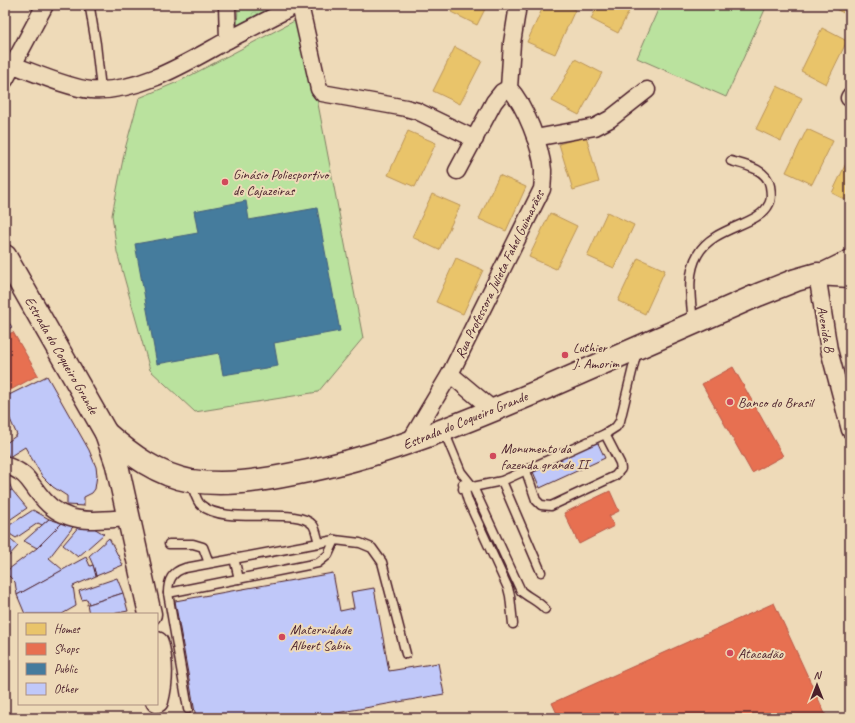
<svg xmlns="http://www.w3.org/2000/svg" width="855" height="723" font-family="Caveat,sans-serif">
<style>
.green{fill:#bae29e;stroke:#828064}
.park{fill:url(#park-crowns);stroke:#828064}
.homes{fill:#e9c46a;stroke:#b99257}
.shops{fill:#e76f51;stroke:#b85746}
.public{fill:#457b9d;stroke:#465f7b}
.building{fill:#c0c8f9;stroke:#4a1f2b}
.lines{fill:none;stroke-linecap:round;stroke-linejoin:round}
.service-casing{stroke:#4a1f2b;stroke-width:11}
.minor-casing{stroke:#4a1f2b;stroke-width:19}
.secondary-casing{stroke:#4a1f2b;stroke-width:25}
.service{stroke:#eedab8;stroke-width:8}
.minor{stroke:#eedab8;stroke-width:16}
.secondary{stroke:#eedab8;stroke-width:22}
.poi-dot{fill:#d1495b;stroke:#eedab8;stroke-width:1.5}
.labels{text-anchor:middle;stroke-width:4;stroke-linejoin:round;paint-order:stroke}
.poi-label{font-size:14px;fill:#4a1f2b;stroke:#eedab8;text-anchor:start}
.street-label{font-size:14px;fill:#4a1f2b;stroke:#eedab8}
</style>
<defs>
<pattern id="park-crowns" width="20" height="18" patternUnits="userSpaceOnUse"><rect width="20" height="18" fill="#bae29e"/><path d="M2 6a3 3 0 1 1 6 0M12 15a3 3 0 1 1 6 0" fill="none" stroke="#a1c188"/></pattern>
</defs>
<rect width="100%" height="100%" fill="#eedab8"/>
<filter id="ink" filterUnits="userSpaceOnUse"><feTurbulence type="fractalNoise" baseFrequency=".025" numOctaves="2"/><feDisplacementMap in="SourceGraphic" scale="8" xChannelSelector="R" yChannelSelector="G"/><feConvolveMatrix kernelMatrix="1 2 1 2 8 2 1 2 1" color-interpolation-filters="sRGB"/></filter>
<g filter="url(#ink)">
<!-- green -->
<g class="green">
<polygon points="660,5 767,5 726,97 637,58"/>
<polygon points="300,18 309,57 363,338 318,392 195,412 150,370 117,252 112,215 125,149 139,98 180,81"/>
</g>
<!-- park -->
<polygon class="park" points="238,5 282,5 237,30"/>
<!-- homes -->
<g class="homes">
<polygon points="454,5 487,5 477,25 451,12"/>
<polygon points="544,5 564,5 575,10 555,54 527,42"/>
<polygon points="598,5 632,5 618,33 591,19"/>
<polygon points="832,5 850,5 850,16 831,7"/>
<polygon points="822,28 847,41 826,84 801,71"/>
<polygon points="455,47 482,61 460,104 433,91"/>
<polygon points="575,59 602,73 579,115 552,101"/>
<polygon points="777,86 802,98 781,141 756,129"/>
<polygon points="807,129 833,141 812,184 786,172"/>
<polygon points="408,131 436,143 415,187 388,175"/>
<polygon points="586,136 599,182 573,190 559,144"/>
<polygon points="850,155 850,202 832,193"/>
<polygon points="499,175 526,187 506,231 479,219"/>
<polygon points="432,194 460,206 439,250 412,237"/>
<polygon points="607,212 634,225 614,268 587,256"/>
<polygon points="550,213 577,226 556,269 529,257"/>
<polygon points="456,258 483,270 463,314 436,302"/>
<polygon points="638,258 665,270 645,314 618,301"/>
</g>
<!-- shops -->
<g class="shops">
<polygon points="13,332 38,375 5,393 5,336"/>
<polygon points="733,367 783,456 752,473 702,384"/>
<polygon points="610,491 619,511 609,516 614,526 579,544 564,513"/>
<polygon points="774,603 827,718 559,718 552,703"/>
</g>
<!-- public -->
<polygon class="public" points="246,201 249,220 317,208 340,331 274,343 278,366 223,375 219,353 157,364 135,244 198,233 194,211"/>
<!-- building -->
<g class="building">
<polygon points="5,317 12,327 5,331"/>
<polygon points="47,376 89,450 96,467 97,475 95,489 92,493 84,497 84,506 67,505 67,496 53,487 42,476 25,447 9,457 5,449 5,444 17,435 5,408 5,397"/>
<polygon points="594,435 605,458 540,488 530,465"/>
<polygon points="5,473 12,490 5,492"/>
<polygon points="12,490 27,508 5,523 5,492"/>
<polygon points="33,510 49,519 42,525 38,523 16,538 5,531 5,528"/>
<polygon points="49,519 62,523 37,548 24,541"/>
<polygon points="62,523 76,523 49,558 63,570 17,595 15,582 5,572 37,548"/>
<polygon points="80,525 92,527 104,534 78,557 63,545"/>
<polygon points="5,535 18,546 5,560"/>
<polygon points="109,538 123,565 96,576 93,565 89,556"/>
<polygon points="86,557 90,566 93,565 96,576 73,586 76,606 62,614 25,614 17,595"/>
<polygon points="333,573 340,611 354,608 351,592 374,588 389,671 438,663 444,694 308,718 196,718 175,601"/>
<polygon points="117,578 123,593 89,604 87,599 82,600 79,591"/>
<polygon points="123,593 128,611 112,614 89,614 87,604 89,604"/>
</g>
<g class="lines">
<defs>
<g id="service">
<polyline points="86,5 90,8 96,44 101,89"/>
<path d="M 693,323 C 691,300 686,274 698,254 C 714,226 759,226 769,204 C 772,199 771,192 770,186 C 767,169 745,165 731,161"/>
<path d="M 444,431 L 461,472 L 473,487 L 521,591 C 529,598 538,601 545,609"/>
<polyline points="526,471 536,500 541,505 551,506 615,476 621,469 620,463 605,434"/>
<polyline points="502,481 541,572"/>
<path d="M 191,483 C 194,490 196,501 201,505 C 226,527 296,505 313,525 C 316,529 317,537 319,543"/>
<polyline points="463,484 468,501 508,588 510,596 513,624"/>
<polyline points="463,489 502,481 605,434 616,427 620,421 637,351"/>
<polyline points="169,544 193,544 203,547 209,563"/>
<polyline points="234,558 239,579"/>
<polyline points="168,593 318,563 328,555 335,540"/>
<path d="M 188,709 L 168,593 C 168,580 172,572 185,568 L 335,540 L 360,543 L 372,548 L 382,562 L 406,654"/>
</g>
<g id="minor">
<polyline points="227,5 228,40"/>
<polyline points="300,5 319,89 322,93 406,108 417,111 475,139"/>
<path d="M 13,65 C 35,73 69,88 91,90 C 139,93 186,63 226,41 C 249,29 273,17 296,5"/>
<polyline points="5,80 45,5"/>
<polyline points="849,98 850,96"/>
<polyline points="535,138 595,127 610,119 647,90"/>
<polyline points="457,171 494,102 502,92 509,88"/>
<polyline points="850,258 817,274 829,350 850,430"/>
<polyline points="450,374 493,410"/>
<path d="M 409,443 L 450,374 L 542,189 C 543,182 543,176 543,170 C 541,147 525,105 509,88 L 512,43 L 518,5"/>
<path d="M 5,465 C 31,474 28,483 45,501 C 68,526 98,520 128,518"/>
</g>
<g id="secondary">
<polyline points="5,256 106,433 117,465 150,614"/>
<path d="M 106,433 C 131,455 158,475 191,481 C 225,486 259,481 293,474 C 379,458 459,425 539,391 C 612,359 685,327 758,295 L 796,280 L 817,274 L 850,276"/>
<path d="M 157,643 C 162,662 162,682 157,701"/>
</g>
</defs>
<!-- service casing -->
<use href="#service" class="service-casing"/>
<!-- minor casing -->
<use href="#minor" class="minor-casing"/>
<!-- secondary casing -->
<use href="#secondary" class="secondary-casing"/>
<!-- service -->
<use href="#service" class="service"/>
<!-- minor -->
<use href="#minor" class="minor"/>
<!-- secondary -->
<use href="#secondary" class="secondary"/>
</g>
</g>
<!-- markers -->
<g class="poi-dot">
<circle cx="225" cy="182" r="4"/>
<circle cx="565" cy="355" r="4"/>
<circle cx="730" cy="402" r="4"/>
<circle cx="493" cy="456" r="4"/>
<circle cx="282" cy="637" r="4"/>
<circle cx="730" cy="653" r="4"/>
</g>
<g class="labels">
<!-- poi labels -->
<g class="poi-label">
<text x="233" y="179">Ginásio Poliesportivo<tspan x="233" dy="16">de Cajazeiras</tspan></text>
<text x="573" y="352">Luthier<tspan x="573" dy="16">J. Amorim</tspan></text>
<text x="738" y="407">Banco do Brasil</text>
<text x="501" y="453">Monumento da<tspan x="501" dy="16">fazenda grande II</tspan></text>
<text x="290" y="634">Maternidade<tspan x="290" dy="16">Albert Sabin</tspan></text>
<text x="738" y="658">Atacadão</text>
</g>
<!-- street labels -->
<g class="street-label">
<text transform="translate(499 274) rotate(-64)" y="5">Rua Professora Julieta Fahel Guimarães</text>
<text transform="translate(826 329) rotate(80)" y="5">Avenida B</text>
<text transform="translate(62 355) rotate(60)" y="5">Estrada do Coqueiro Grande</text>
<text transform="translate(465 420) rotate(-22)" y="5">Estrada do Coqueiro Grande</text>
</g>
</g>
<!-- margin -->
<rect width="855" height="723" fill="none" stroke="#eedab8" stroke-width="20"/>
<rect x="10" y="10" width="835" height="703" fill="none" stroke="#4a1f2b" stroke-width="1.5" filter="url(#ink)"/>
<!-- legend -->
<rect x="18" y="613" width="140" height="92" fill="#eedab8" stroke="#ac8f80"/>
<rect x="26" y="623" width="20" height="12" fill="#e9c46a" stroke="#ac8f80"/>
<text x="54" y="633" font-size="12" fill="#4a1f2b">Homes</text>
<rect x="26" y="643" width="20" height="12" fill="#e76f51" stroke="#ac8f80"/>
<text x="54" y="653" font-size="12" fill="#4a1f2b">Shops</text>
<rect x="26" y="663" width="20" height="12" fill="#457b9d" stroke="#ac8f80"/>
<text x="54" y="673" font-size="12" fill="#4a1f2b">Public</text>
<rect x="26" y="683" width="20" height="12" fill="#c0c8f9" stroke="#ac8f80"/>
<text x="54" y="693" font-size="12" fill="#4a1f2b">Other</text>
<!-- north arrow -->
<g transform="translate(817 685)" stroke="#eedab8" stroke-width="3" paint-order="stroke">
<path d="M0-3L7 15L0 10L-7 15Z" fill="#4a1f2b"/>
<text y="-6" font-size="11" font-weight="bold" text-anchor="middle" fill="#4a1f2b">N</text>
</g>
</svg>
